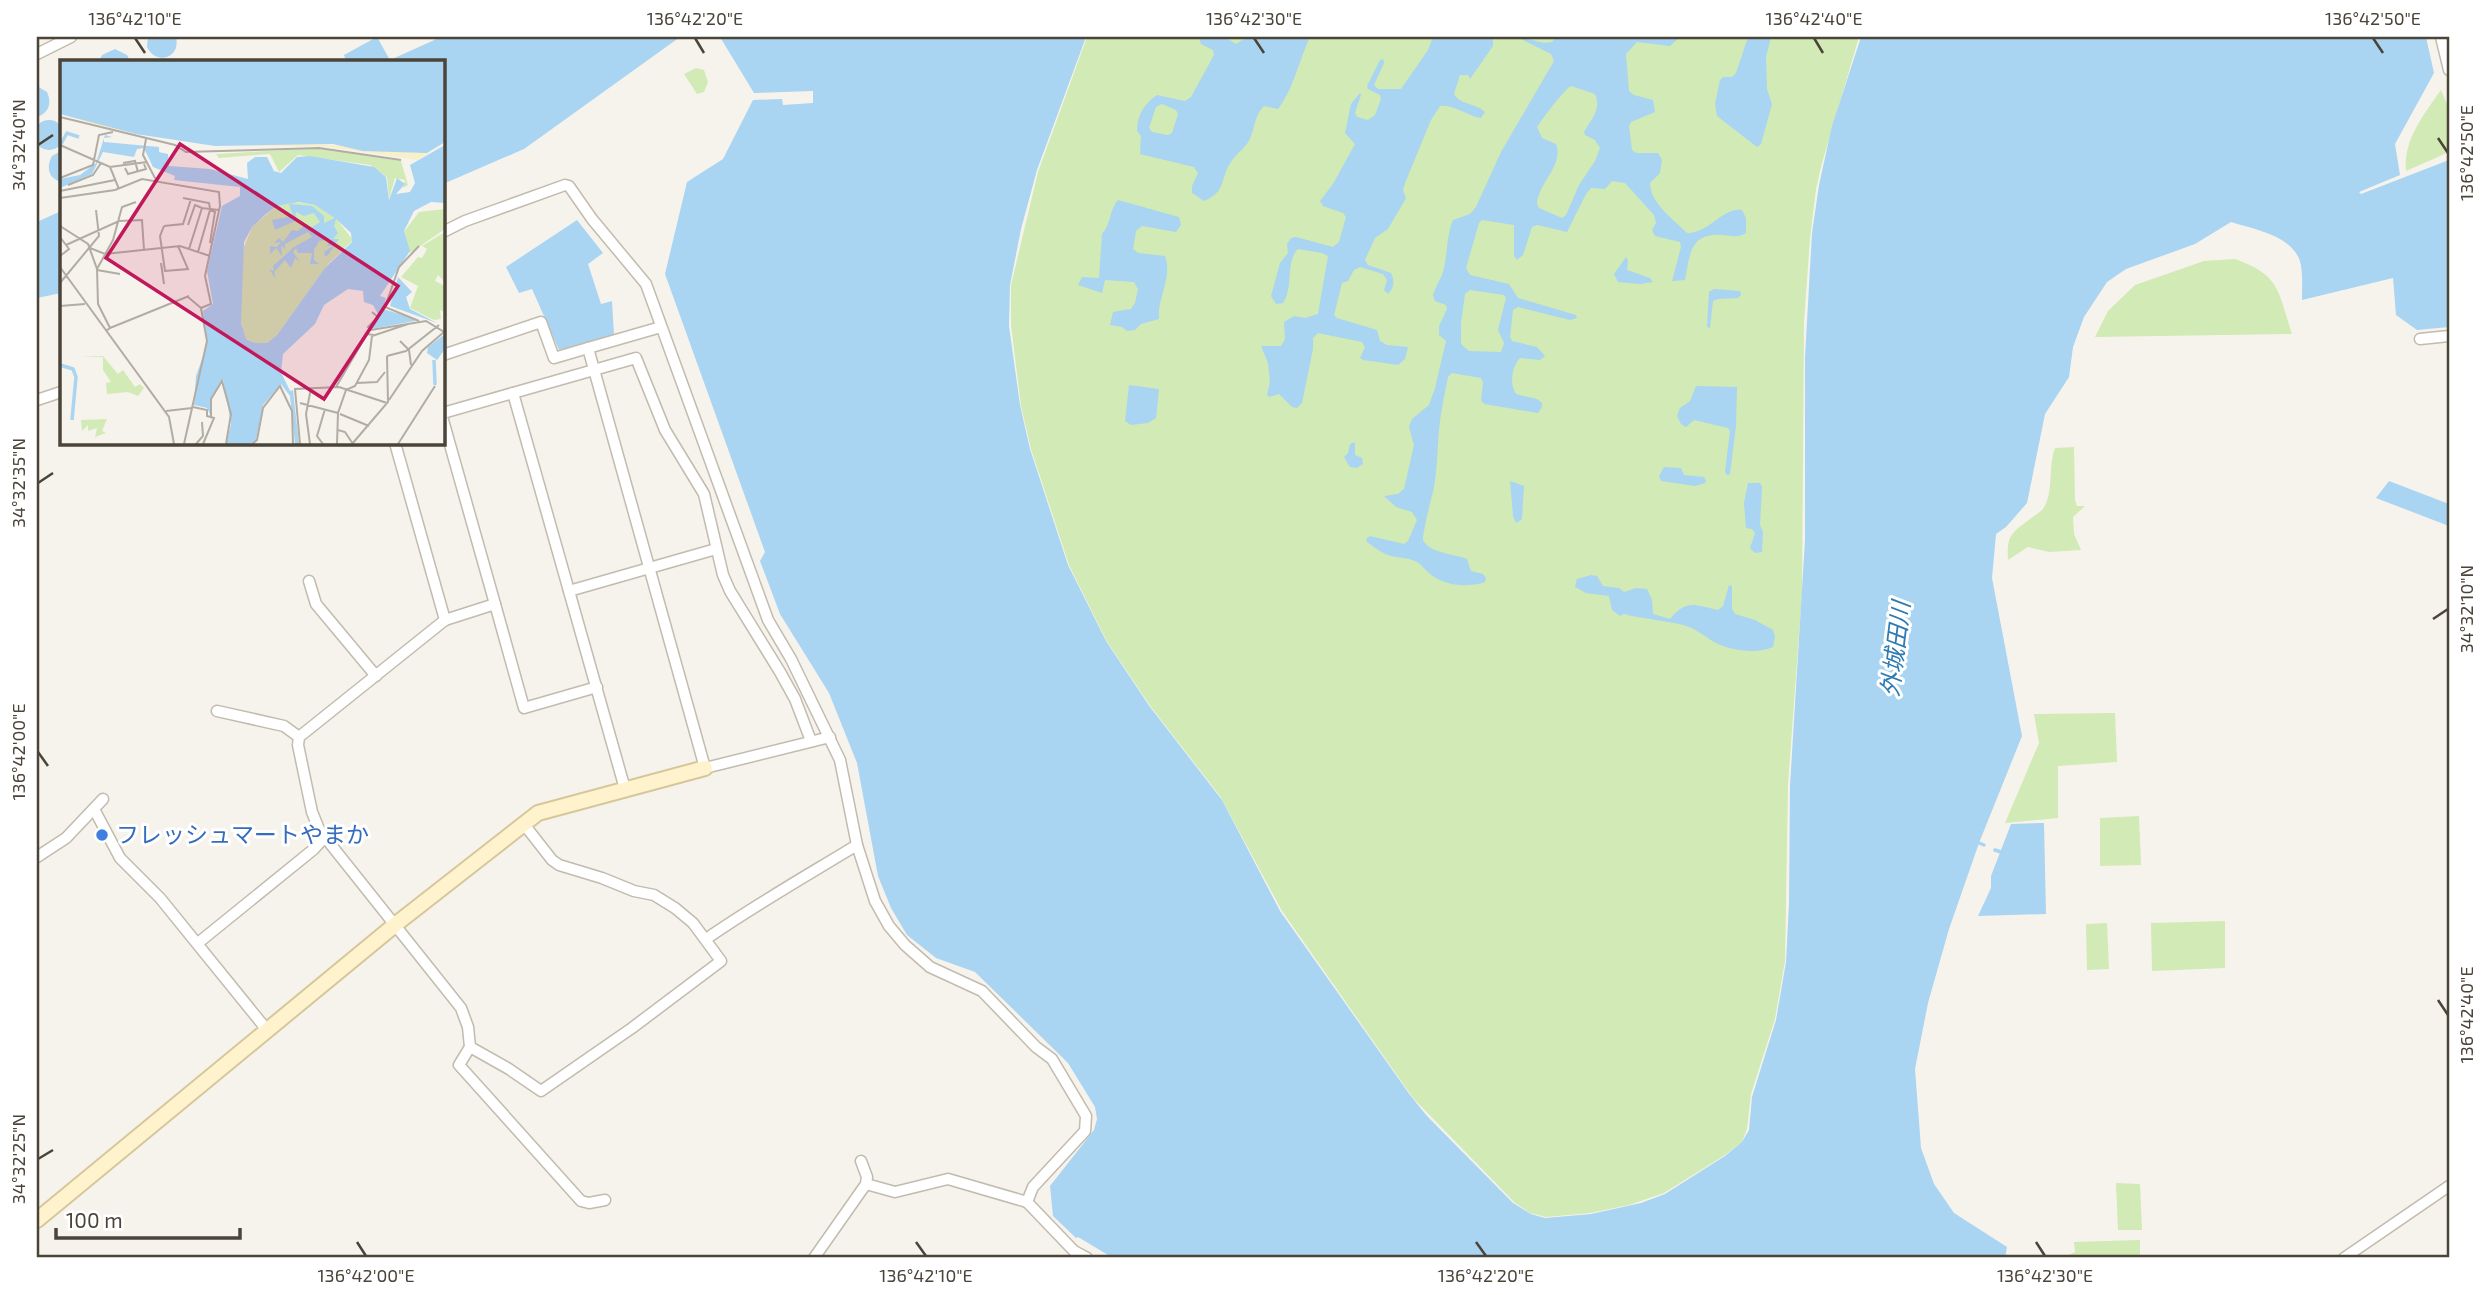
<svg xmlns="http://www.w3.org/2000/svg" width="2486" height="1295" font-family="'Exo 2','Noto Sans JP',sans-serif">
<style>
.green{fill:#d2eab5}
.water{fill:#a9d4f2;fill-rule:evenodd}
.lines{fill:none;stroke-linecap:round;stroke-linejoin:round}
.stream{stroke:#a9d4f2;stroke-width:3.5}
.street-casing{stroke:#c2bbae;stroke-width:13}
.secondary-casing{stroke:#d6c79b;stroke-width:18}
.street{stroke:#fff;stroke-width:10}
.secondary{stroke:#fff3cd;stroke-width:14}
.ticks{fill:none;stroke:#4b4439;stroke-width:2.5}
.shop-dot{fill:#3f7fe0;stroke:#fff;stroke-width:2.5}
.labels{text-anchor:middle;stroke-width:6;stroke-linejoin:round;paint-order:stroke}
.shop-label{font-size:23px;fill:#366cbe;stroke:#fff;text-anchor:start}
.water-label{font-size:24px;font-style:italic;fill:#2e7ab2;stroke:#fff}
.inset-river{fill:none;stroke:#a9d4f2;stroke-width:3.5}
.inset-road{fill:none;stroke:#b2ada4;stroke-width:2}
.view{fill:#c2185b;fill-opacity:0.15;stroke:#c2185b;stroke-width:3.5}
.inset-edge{fill:none;stroke:#4b4439;stroke-width:3.5}
.neatline{fill:none;stroke:#4b4439;stroke-width:2.5}
.ticks-label{font-size:18px;text-anchor:middle;fill:#4b4439}
</style>
<rect width="100%" height="100%" fill="#f6f3ec"/>
<!-- green -->
<g class="green">
<polygon points="1087,37 1859,37 1822,163 1816,189 1810,239 1804,322 1802,593 1788,785 1785,961 1775,1019 1751,1094 1747,1129 1742,1142 1725,1155 1664,1193 1629,1205 1590,1213 1546,1217 1530,1213 1515,1203 1413,1098 1282,911 1220,796 1151,707 1106,640 1069,565 1031,449 1021,406 1011,325 1011,285 1038,172"/>
<polygon points="696,68 704,70 708,82 704,92 697,94 684,74"/>
<path d="M 2441,90 L 2449,109 L 2449,152 L 2406,171 C 2403,140 2424,114 2441,90 Z"/>
<path d="M 2235,259 C 2281,275 2278,292 2292,334 L 2095,337 L 2108,311 L 2135,285 L 2204,261 Z"/>
<path d="M 2074,447 L 2075,500 L 2077,506 L 2085,506 L 2073,517 L 2074,534 L 2081,550 L 2049,552 L 2028,547 L 2008,560 C 2006,532 2014,532 2034,516 C 2036,515 2042,510 2043,509 C 2054,493 2048,466 2055,448 Z"/>
<polygon points="2115,713 2117,762 2058,766 2058,818 2005,823 2039,743 2034,714"/>
<polygon points="2139,816 2141,865 2100,866 2100,818"/>
<polygon points="2225,921 2225,968 2152,971 2151,923"/>
<polygon points="2107,923 2109,969 2087,970 2086,924"/>
<polygon points="2116,1183 2140,1184 2142,1230 2118,1230"/>
<polygon points="2140,1240 2140,1258 2068,1258 2067,1256 2075,1252 2074,1242"/>
</g>
<!-- water -->
<g class="water">
<path d="M 148,37 L 176,37 C 181,58 156,66 147,47 Z"/>
<polygon points="377,37 390,60 441,37 680,37 524,149 443,184 443,61 346,61 344,55"/>
<path d="M 720,37 L 1086,37 L 1037,170 L 1021,229 L 1010,285 L 1009,326 L 1020,405 L 1030,449 L 1068,565 L 1106,641 L 1150,707 L 1222,800 L 1280,911 L 1410,1095 L 1427,1116 L 1513,1203 L 1531,1214 L 1545,1218 L 1591,1214 L 1641,1203 L 1665,1194 L 1725,1156 L 1742,1142 L 1749,1130 L 1752,1097 L 1776,1020 L 1786,962 L 1789,903 L 1790,786 L 1805,540 L 1805,357 L 1812,233 L 1819,185 L 1832,126 L 1861,37 L 2426,37 L 2434,73 L 2395,144 L 2400,175 L 2359,192 L 2361,194 L 2449,160 L 2449,327 L 2417,330 L 2396,315 L 2393,278 L 2302,300 C 2302,288 2303,272 2300,261 C 2291,235 2253,229 2231,222 L 2195,244 L 2126,269 L 2107,282 L 2084,317 L 2073,347 L 2069,377 L 2045,414 L 2027,503 L 2006,527 L 1996,534 L 1992,578 L 2022,736 L 1979,843 L 1949,929 L 1928,1003 L 1915,1069 L 1921,1148 L 1934,1184 L 1954,1213 L 2007,1247 L 2005,1258 L 1113,1258 L 1078,1237 L 1076,1238 L 1053,1216 L 1050,1186 L 1094,1130 L 1097,1119 L 1095,1107 L 1068,1063 L 975,972 L 936,958 L 907,935 L 891,908 L 878,876 L 857,763 L 829,693 L 780,614 L 760,561 L 765,552 L 665,274 L 687,182 L 723,159 L 753,100 L 782,99 L 783,105 L 813,103 L 813,91 L 754,93 Z"/>
<path d="M 1199,37 L 1225,37 L 1236,44 L 1247,37 L 1310,37 C 1299,60 1294,88 1278,109 L 1264,106 C 1255,115 1255,126 1251,136 C 1247,148 1237,152 1231,162 C 1220,177 1227,192 1204,201 L 1192,193 L 1192,186 L 1198,173 L 1194,167 L 1140,154 L 1141,136 L 1137,131 C 1137,115 1144,104 1157,95 L 1185,101 L 1191,97 L 1214,55 L 1213,50 L 1201,44 ZM 1162,104 L 1176,110 L 1178,114 L 1172,133 L 1168,135 L 1152,132 L 1149,128 L 1156,107 Z"/>
<path d="M 1433,37 L 1495,37 L 1493,39 L 1493,46 L 1470,79 L 1468,75 L 1460,75 L 1454,94 C 1460,105 1476,103 1485,112 L 1481,118 C 1467,116 1454,104 1440,106 L 1431,120 L 1405,183 L 1403,190 L 1406,198 L 1388,229 L 1375,238 L 1365,260 L 1368,265 L 1391,273 C 1395,281 1394,288 1388,294 L 1384,290 L 1387,280 L 1383,274 L 1360,267 L 1354,270 L 1348,281 L 1342,283 L 1334,315 L 1337,318 L 1377,330 L 1380,341 L 1387,345 L 1408,347 L 1405,359 L 1398,365 L 1363,360 L 1360,358 L 1365,347 L 1362,342 L 1318,333 L 1313,338 L 1313,349 L 1302,403 L 1297,408 L 1292,407 L 1279,394 L 1269,397 L 1267,394 L 1270,382 L 1268,363 L 1261,346 L 1281,346 L 1285,339 L 1284,322 L 1294,316 L 1305,318 L 1318,314 L 1328,256 L 1322,253 L 1298,249 C 1285,262 1294,287 1283,303 L 1276,304 L 1271,296 L 1280,263 L 1288,253 L 1287,244 L 1291,238 L 1296,237 L 1333,247 L 1339,242 L 1346,217 L 1343,213 L 1323,206 L 1320,201 L 1333,184 L 1355,144 L 1345,133 L 1351,104 L 1360,93 L 1361,95 L 1355,113 L 1357,117 L 1368,120 L 1375,115 L 1381,99 L 1380,95 L 1368,89 L 1367,86 L 1380,60 L 1383,59 L 1384,63 L 1374,85 L 1378,89 L 1401,89 L 1428,50 Z"/>
<path d="M 1517,37 C 1531,37 1539,45 1552,42 L 1556,37 L 1680,37 L 1670,46 L 1637,42 L 1626,54 L 1629,91 L 1634,95 L 1653,100 L 1655,112 L 1631,122 L 1629,126 L 1632,150 L 1636,153 L 1658,153 L 1662,160 L 1660,173 L 1650,183 C 1650,203 1674,220 1687,233 C 1709,234 1722,207 1742,210 L 1746,218 L 1746,233 C 1738,238 1732,236 1723,235 C 1690,232 1690,254 1685,280 L 1672,281 L 1681,247 L 1680,242 L 1655,236 L 1652,230 L 1656,223 L 1654,215 L 1625,183 L 1612,181 L 1605,189 L 1591,188 L 1586,194 L 1567,232 L 1537,225 L 1532,227 L 1523,255 L 1517,260 L 1514,256 L 1514,225 L 1482,220 L 1479,223 L 1466,268 L 1470,275 L 1509,284 L 1518,298 L 1576,315 L 1577,318 L 1570,320 L 1518,307 L 1513,310 L 1510,337 L 1512,341 L 1537,347 L 1545,356 L 1540,360 L 1520,358 C 1512,366 1509,384 1516,394 L 1537,399 L 1542,403 L 1542,407 L 1538,413 L 1484,404 L 1481,400 L 1483,382 L 1481,378 L 1452,373 L 1448,377 C 1445,392 1442,406 1440,421 C 1437,444 1438,469 1433,492 C 1431,499 1422,536 1423,540 C 1429,553 1455,554 1467,559 L 1471,571 L 1483,574 L 1486,578 L 1485,582 C 1466,588 1444,586 1429,573 C 1424,569 1421,564 1417,562 C 1409,558 1403,558 1396,557 C 1386,556 1375,548 1367,542 L 1366,539 L 1370,536 L 1404,544 L 1408,541 L 1417,520 L 1412,512 L 1396,507 L 1384,496 L 1398,494 L 1404,489 L 1414,445 L 1409,427 L 1412,419 L 1429,405 L 1435,388 L 1446,341 L 1439,335 L 1439,326 L 1447,309 L 1446,305 L 1435,301 L 1433,295 C 1435,288 1439,282 1442,275 C 1448,257 1446,236 1453,220 L 1470,214 L 1476,207 L 1501,152 L 1554,61 L 1551,54 ZM 1571,86 L 1595,94 C 1602,109 1591,120 1584,132 L 1585,135 L 1595,140 L 1600,148 L 1595,161 L 1579,185 L 1566,215 L 1562,218 L 1539,208 L 1537,204 C 1538,183 1564,166 1556,144 L 1542,138 L 1537,127 C 1543,118 1562,92 1571,86 ZM 1470,290 L 1504,295 L 1506,298 L 1498,330 L 1504,343 L 1501,352 L 1469,351 L 1461,344 L 1461,323 L 1465,294 Z"/>
<polygon points="1748,37 1771,37 1766,57 1767,89 1772,104 1761,144 1757,147 1717,116 1715,104 1720,80 1723,77 1732,77 1736,73"/>
<polygon points="115,49 127,55 130,61 99,61 102,55"/>
<path d="M 37,86 L 47,92 C 52,103 49,113 37,117 Z"/>
<circle cx="49" cy="135" r="15"/>
<path d="M 61,151 L 61,182 C 48,178 46,167 52,156 Z"/>
<path d="M 1118,200 L 1179,217 L 1181,225 L 1176,232 L 1142,226 L 1136,231 L 1133,249 L 1138,253 L 1165,256 C 1173,277 1157,298 1159,319 L 1141,324 L 1135,330 L 1127,331 L 1122,327 L 1110,325 L 1113,312 L 1131,309 L 1135,303 L 1138,289 L 1134,282 L 1105,280 L 1102,293 L 1078,285 L 1082,277 L 1099,278 L 1102,234 C 1111,225 1109,210 1118,200 Z"/>
<polygon points="61,211 61,293 37,298 37,222"/>
<polygon points="577,220 603,253 588,264 601,304 612,301 614,335 559,350 532,289 519,293 506,267"/>
<polygon points="1626,257 1628,260 1627,270 1650,278 1653,282 1640,284 1618,282 1614,274"/>
<polygon points="1714,289 1740,291 1741,295 1738,298 1718,299 1713,301 1710,328 1707,327 1709,292"/>
<polygon points="1129,385 1159,389 1156,418 1148,423 1131,425 1125,421"/>
<polygon points="1696,386 1737,387 1736,426 1730,474 1727,475 1725,472 1730,431 1728,428 1694,420 1686,427 1681,424 1677,416 1680,408 1690,401"/>
<polygon points="1355,442 1355,455 1362,458 1363,464 1357,468 1350,467 1344,457 1348,453 1350,444"/>
<polygon points="1664,467 1681,468 1684,475 1704,477 1706,481 1705,483 1695,486 1661,481 1659,476"/>
<polygon points="1510,481 1524,486 1522,519 1516,523 1513,516"/>
<polygon points="2389,481 2449,504 2449,526 2376,498"/>
<polygon points="1748,483 1760,483 1762,487 1760,525 1763,532 1762,552 1755,553 1750,548 1755,533 1752,529 1746,528 1744,503"/>
<path d="M 1591,575 L 1597,576 L 1603,586 L 1619,588 L 1624,592 L 1636,588 L 1647,589 L 1652,600 L 1653,614 L 1670,619 C 1687,599 1694,605 1718,610 L 1723,606 L 1729,585 L 1732,586 L 1732,609 L 1735,614 L 1755,620 L 1773,630 L 1775,637 L 1773,647 C 1757,654 1732,651 1716,643 C 1705,637 1696,628 1683,625 C 1664,620 1643,619 1624,614 L 1620,616 L 1612,610 L 1609,596 L 1586,593 L 1575,587 L 1577,579 Z"/>
<polygon points="2044,823 2046,914 1978,916 1991,888 1991,876 2011,824"/>
</g>
<g class="lines">
<!-- stream -->
<g class="stream">
<polyline points="1979,843 1984,845"/>
<polyline points="1995,850 2001,852"/>
</g>
<defs>
<g id="street">
<polyline points="2441,37 2449,70"/>
<polyline points="37,54 71,37"/>
<polyline points="443,232 465,221 565,185 569,186 592,219 646,284 768,620 791,659 840,760 857,845 875,901 889,926 905,945 930,967 982,991 1036,1047 1052,1059 1086,1116 1085,1131 1033,1187 1027,1202"/>
<polyline points="661,327 588,348 705,768 830,737"/>
<polyline points="2420,339 2449,336"/>
<polyline points="443,355 541,322 554,358 588,348"/>
<polyline points="37,400 61,392"/>
<polyline points="443,413 513,393"/>
<polyline points="443,420 495,604"/>
<polyline points="395,443 445,620 299,737 298,745 312,812 323,839 328,841 461,1008 468,1027 470,1047 459,1065 581,1201 589,1203 605,1200"/>
<polyline points="309,581 316,604 376,676"/>
<polyline points="569,591 716,549"/>
<polyline points="445,620 495,604 524,708 597,687"/>
<polyline points="217,711 284,726 299,737"/>
<polyline points="625,789 513,393 636,358 665,430 704,494 723,575 730,591 780,672 795,699 811,741"/>
<polyline points="94,809 120,858 160,898 267,1030"/>
<polyline points="37,857 66,838 103,799"/>
<path d="M 706,939 C 755,905 806,876 857,845"/>
<polyline points="198,943 314,849 323,839"/>
<polyline points="470,1047 509,1069 541,1091 632,1028 721,961 693,923 675,908 654,895 634,891 602,878 559,865 552,860 523,823"/>
<polyline points="866,1184 895,1192 948,1179 1027,1202 1074,1251 1087,1258"/>
<polyline points="814,1258 866,1184 867,1177 861,1161"/>
<polyline points="2344,1258 2449,1186"/>
</g>
<polyline id="secondary" points="37,1220 396,924 538,813 705,768"/>
</defs>
<!-- street casing -->
<use href="#street" class="street-casing"/>
<!-- secondary casing -->
<use href="#secondary" class="secondary-casing"/>
<!-- street -->
<use href="#street" class="street"/>
<!-- secondary -->
<use href="#secondary" class="secondary"/>
</g>
<!-- ticks -->
<path class="ticks" d="M 135,38 L 145,53M 695,38 L 704,53M 1254,38 L 1264,53M 1814,38 L 1823,53M 2373,38 L 2383,53M 2438,138 L 2448,153M 38,145 L 53,135M 38,483 L 53,473M 2433,619 L 2448,609M 38,752 L 48,766M 2438,1000 L 2448,1015M 38,1159 L 53,1150M 357,1242 L 366,1256M 916,1242 L 926,1256M 1476,1242 L 1486,1256M 2036,1242 L 2045,1256"/>
<!-- markers -->
<circle class="shop-dot" cx="102" cy="835" r="7"/>
<g class="labels">
<!-- shop labels -->
<g class="shop-label">
<text x="116" y="843">フレッシュマートやまか</text>
</g>
<!-- water labels -->
<g class="water-label">
<text transform="translate(1896 649) rotate(-83)" y="8">外城田川</text>
</g>
</g>
<!-- overview -->
<g transform="translate(60 60)">
<rect width="385" height="385" fill="#f6f3ec"/>
<path d="M 258,88 L 341,101 L 348,125 L 343,128 L 345,120 L 335,118 L 329,139 L 327,117 L 310,105 L 238,95 L 219,112 L 210,94 L 159,98 L 156,94 ZM 233,142 L 255,145 L 274,156 L 293,180 L 268,204 L 217,275 L 207,283 L 195,283 L 185,278 L 181,261 L 181,195 L 192,167 L 217,146 ZM 385,149 L 385,169 L 350,193 L 344,172 L 359,152 ZM 385,172 L 385,222 L 378,215 L 375,221 L 385,226 L 385,252 L 380,250 L 381,259 L 374,260 L 350,248 L 358,226 L 341,217 L 358,197 L 362,198 L 367,189 L 362,186 ZM 20,296 L 43,296 L 58,314 L 63,310 L 75,327 L 80,324 L 84,328 L 78,336 L 68,332 L 47,334 L 46,323 L 51,322 L 43,310 L 43,297 ZM 47,359 L 42,371 L 46,373 L 35,377 L 37,368 L 28,371 L 28,365 L 22,371 L 21,360 Z" fill="#d2eab5"/>
<path d="M 0,53 L 217,84 L 272,85 L 369,93 L 358,100 L 269,87 L 150,85 L 44,68 Z" fill="#f9efc9"/>
<path d="M 0,1 L 385,1 L 385,82 L 367,93 L 303,91 L 273,84 L 155,86 L 76,74 L 0,54 ZM 45,75 L 52,77 L 44,78 L 44,82 L 99,87 L 99,92 L 108,94 L 109,106 L 150,109 L 188,119 L 187,103 L 195,97 L 207,97 L 214,111 L 221,113 L 237,97 L 250,96 L 314,107 L 326,117 L 329,140 L 337,118 L 345,124 L 336,134 L 350,132 L 355,123 L 350,105 L 385,85 L 385,143 L 371,142 L 354,151 L 344,171 L 350,191 L 320,236 L 326,238 L 323,249 L 356,259 L 355,261 L 311,269 L 319,256 L 313,245 L 304,242 L 303,231 L 288,229 L 264,245 L 255,264 L 223,294 L 221,312 L 230,331 L 233,330 L 239,384 L 235,384 L 230,336 L 221,324 L 203,345 L 196,380 L 190,384 L 166,384 L 171,364 L 163,319 L 151,338 L 151,356 L 147,348 L 134,345 L 136,316 L 147,285 L 143,251 L 153,244 L 147,211 L 162,146 L 180,136 L 180,127 L 114,120 L 115,116 L 93,107 L 84,88 L 77,89 L 74,97 L 43,92 L 32,114 L 0,128 L 0,119 L 20,115 L 36,103 ZM 238,142 L 255,145 L 275,158 L 264,163 L 264,156 L 252,146 L 229,144 L 233,156 L 212,160 L 215,170 L 235,161 L 236,152 L 244,156 L 254,153 L 260,162 L 251,168 L 255,175 L 246,164 L 238,171 L 232,170 L 223,182 L 219,178 L 214,183 L 221,182 L 217,187 L 210,186 L 210,194 L 216,188 L 222,196 L 221,185 L 225,189 L 225,184 L 248,172 L 252,177 L 234,187 L 213,206 L 214,211 L 209,209 L 216,219 L 214,212 L 225,200 L 231,208 L 235,198 L 240,202 L 233,192 L 236,188 L 238,193 L 252,193 L 250,204 L 259,204 L 254,200 L 254,190 L 259,181 L 271,179 L 267,186 L 274,185 L 264,192 L 265,197 L 269,194 L 279,179 L 273,179 L 278,173 L 274,166 L 276,159 L 291,173 L 292,182 L 265,208 L 217,275 L 207,283 L 195,283 L 186,279 L 181,263 L 184,182 L 192,167 L 206,154 L 217,146 ZM 338,217 L 352,232 L 346,237 L 350,249 L 377,263 L 330,246 ZM 385,274 L 385,289 L 377,300 L 367,293 L 368,287 Z" fill="#a9d4f2" fill-rule="evenodd"/>
<path class="inset-river" d="M 1,84 L 7,73 L 19,77M 374,300 L 375,325M 0,305 L 13,309 L 16,317 L 12,360"/>
<path class="inset-road" d="M 0,57 L 115,85 L 126,92 L 259,88 L 341,100M 86,79 L 83,95 L 96,120M 0,85 L 50,107 L 87,102M 63,103 L 75,101 L 78,112M 50,107 L 59,129M 65,108 L 68,114 L 86,109 L 84,104M 0,118 L 33,105 L 39,75 L 53,72M 8,125 L 33,115 L 41,103M 0,131 L 55,120M 0,138 L 55,130 L 82,119 L 159,132 L 160,146 L 145,216 L 151,244 L 141,248M 123,138 L 149,143 L 150,148M 82,160 L 84,190M 128,165 L 135,145 L 142,148M 0,166 L 28,184 L 37,209 L 38,244 L 50,268 L 46,271M 104,166 L 100,176 L 105,211 L 128,209 L 118,186M 104,166 L 123,164 L 131,139M 0,177 L 9,189 L 0,196M 150,183 L 155,152 L 150,150M 6,185 L 59,161 L 83,160M 30,188 L 45,194 L 120,186 L 150,196M 129,189 L 142,148 L 159,150M 138,192 L 150,150M 101,203 L 104,224M 0,207 L 109,357 L 114,384M 37,209 L 53,180 L 62,147 L 76,142M 37,210 L 60,214M 0,223 L 39,176 L 36,150M 0,246 L 25,244M 312,252 L 318,257 L 308,267 L 311,270 L 366,261 L 384,272 L 362,291 L 329,340M 359,261 L 325,247 L 339,207 L 359,186M 50,268 L 129,236M 340,281 L 349,290 L 351,305M 327,296 L 346,291 L 379,265M 297,323 L 317,322 L 325,312M 276,327 L 307,274 L 314,275M 240,343 L 278,353M 133,347 L 147,350 L 147,356 L 154,358 L 143,384M 106,351 L 132,348M 280,354 L 309,366M 151,357 L 151,339 L 162,321 L 171,354 L 166,384M 278,370 L 285,372 L 293,384M 124,384 L 147,281 L 141,248 L 128,237M 136,384 L 143,376 L 142,362M 192,384 L 197,380 L 203,348 L 220,326 L 232,351 L 233,384M 240,384 L 235,329 L 279,327 L 327,343M 250,384 L 246,354 L 251,328M 263,384 L 257,376 L 265,349M 277,384 L 278,353 L 286,330 L 295,326 L 309,300 L 312,276 L 348,264M 292,384 L 328,342 L 327,296M 338,384 L 375,326"/>
<path class="view" d="M 120,84 L 338,226 L 264,339 L 46,198 Z"/>
<rect width="385" height="385" class="inset-edge"/>
</g>
<!-- border -->
<rect width="2486" height="1295" fill="none" stroke="#ffffff" stroke-width="77"/>
<!-- scale -->
<path d="M56 1228v10h184v-10" fill="none" stroke="#4b4439" stroke-width="3.5"/>
<text x="66" y="1228" font-size="21" fill="#4b4439" stroke="#ffffff" stroke-width="5" paint-order="stroke">100 m</text>
<rect x="38" y="38" width="2410" height="1218" class="neatline"/>
<g class="ticks-label">
<text x="135" y="25">136°42'10"E</text>
<text x="695" y="25">136°42'20"E</text>
<text x="1254" y="25">136°42'30"E</text>
<text x="1814" y="25">136°42'40"E</text>
<text x="2373" y="25">136°42'50"E</text>
<text transform="translate(19 145) rotate(-90)" y="6">34°32'40"N</text>
<text transform="translate(2467 153) rotate(-90)" y="6">136°42'50"E</text>
<text transform="translate(19 483) rotate(-90)" y="6">34°32'35"N</text>
<text transform="translate(2467 609) rotate(-90)" y="6">34°32'10"N</text>
<text transform="translate(19 752) rotate(-90)" y="6">136°42'00"E</text>
<text transform="translate(2467 1015) rotate(-90)" y="6">136°42'40"E</text>
<text transform="translate(19 1159) rotate(-90)" y="6">34°32'25"N</text>
<text x="366" y="1282">136°42'00"E</text>
<text x="926" y="1282">136°42'10"E</text>
<text x="1486" y="1282">136°42'20"E</text>
<text x="2045" y="1282">136°42'30"E</text>
</g>
</svg>
